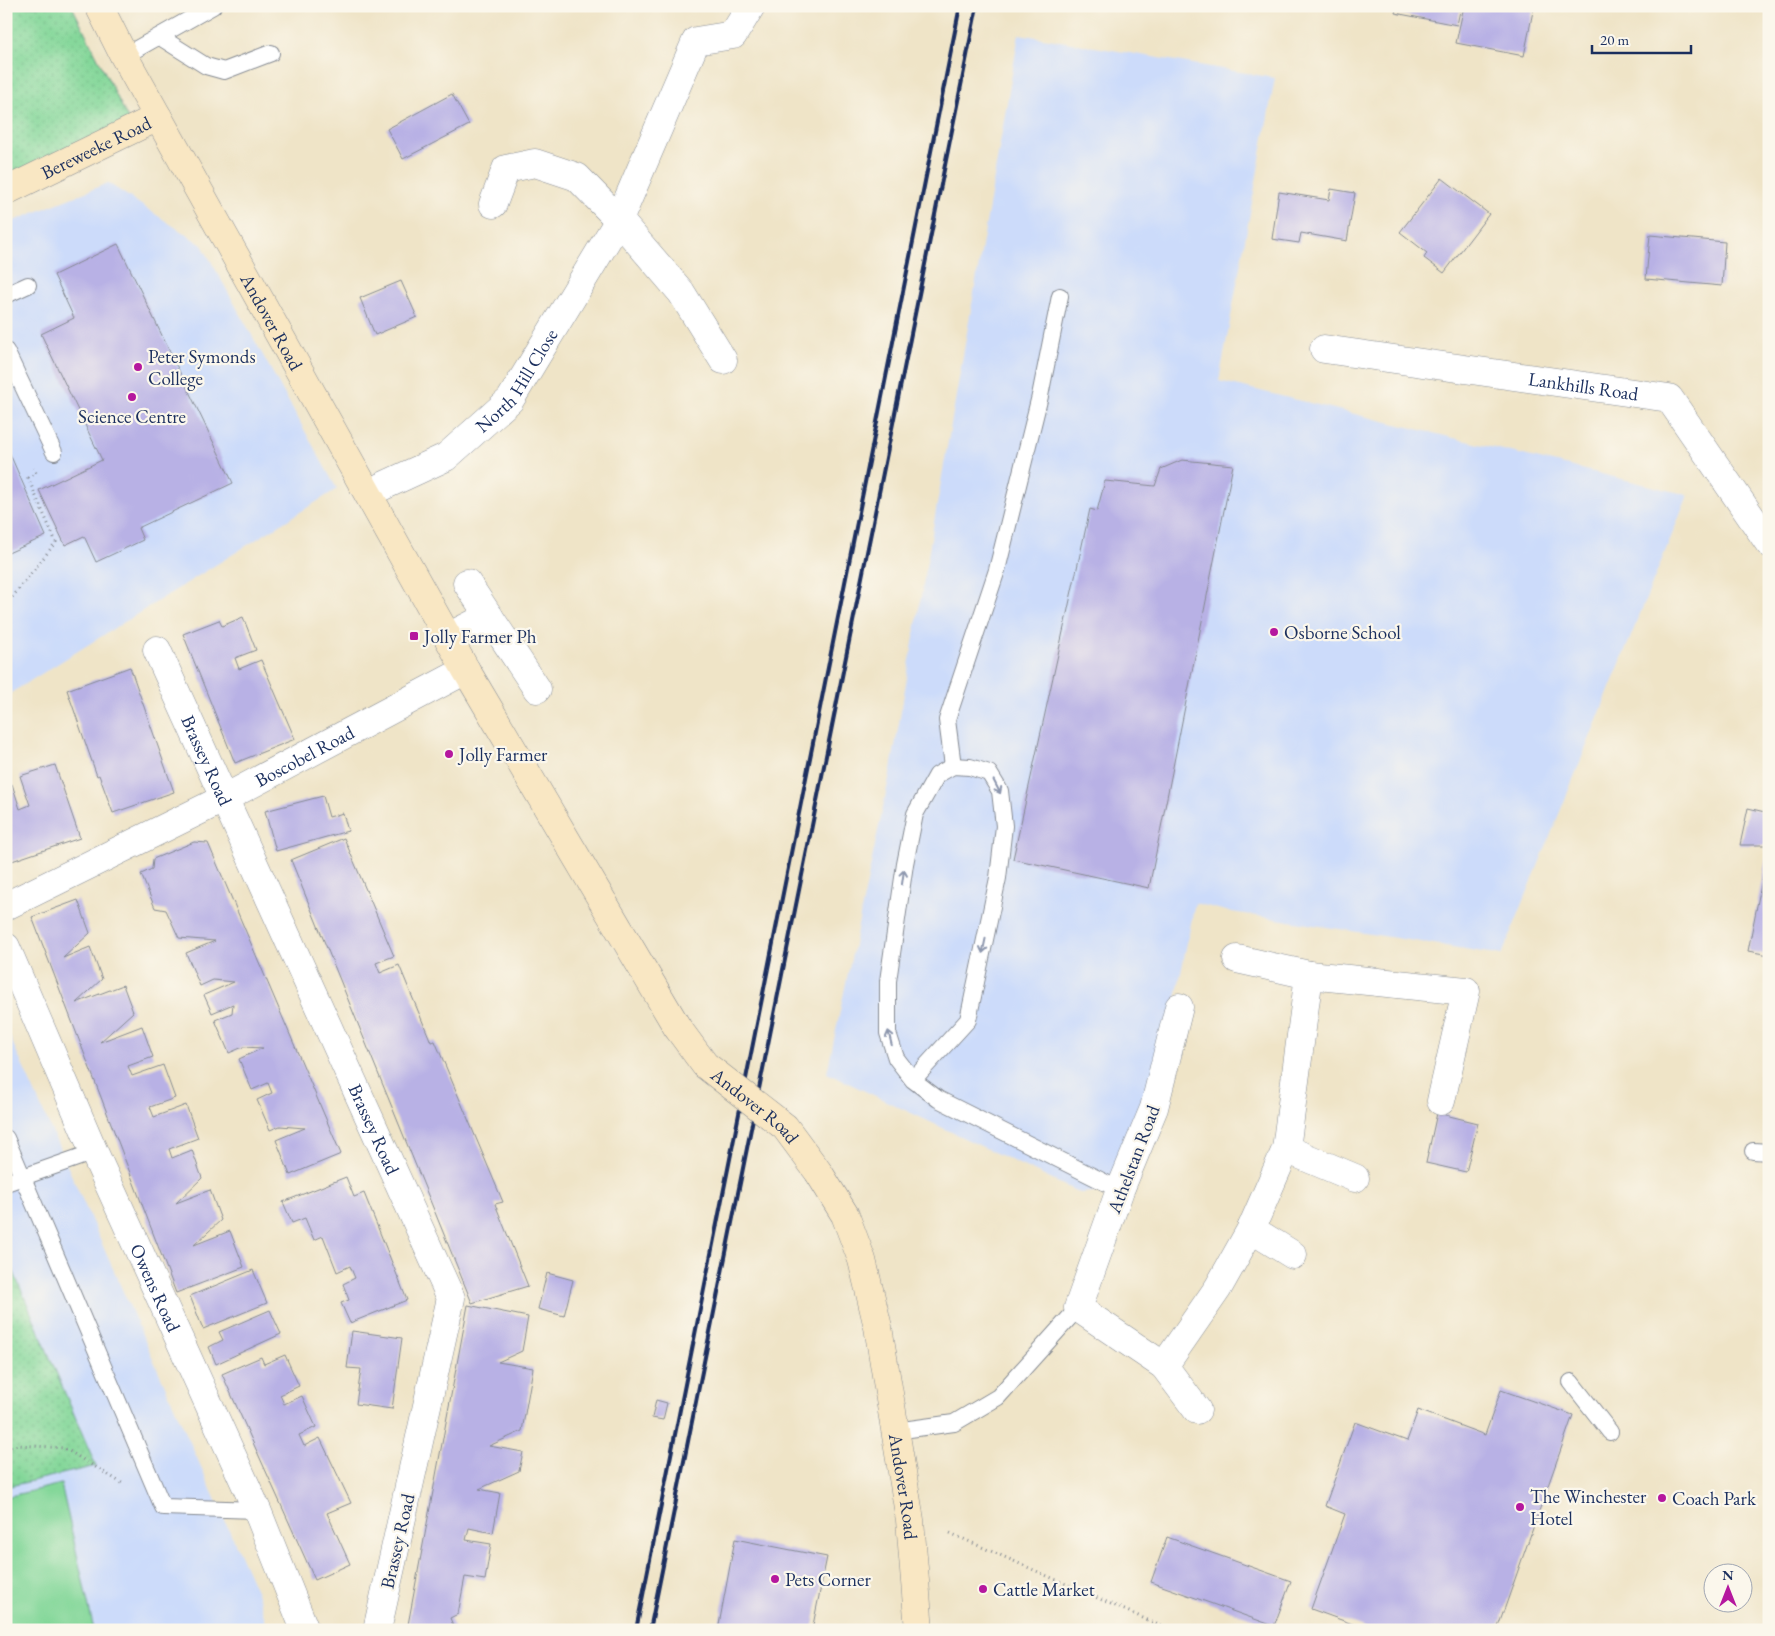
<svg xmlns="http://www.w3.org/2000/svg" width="1775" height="1636" font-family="'EB Garamond',serif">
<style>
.built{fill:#ccdbfa}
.grass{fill:#83d799;stroke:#4f837c}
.park{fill:url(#park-dots);stroke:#4f837c}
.building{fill:#b8b1e5}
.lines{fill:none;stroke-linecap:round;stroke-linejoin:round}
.lane-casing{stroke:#858a92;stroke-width:18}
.street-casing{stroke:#858a92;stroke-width:29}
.secondary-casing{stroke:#858a92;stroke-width:29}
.path{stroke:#858a92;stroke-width:3;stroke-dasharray:1 4;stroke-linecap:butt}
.lane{stroke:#fff;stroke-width:16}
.street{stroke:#fff;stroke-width:28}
.secondary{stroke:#f9e7c3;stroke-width:28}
.rail{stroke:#1b2f5e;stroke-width:4}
.secondary-bridge-casing{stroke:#858a92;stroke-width:29;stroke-linecap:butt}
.secondary-bridge{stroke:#f9e7c3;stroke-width:28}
.oneway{stroke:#8d97ae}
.poi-dot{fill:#b5179e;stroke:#fbf7ec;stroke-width:2}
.labels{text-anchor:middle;stroke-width:4.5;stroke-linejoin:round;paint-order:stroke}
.street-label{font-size:19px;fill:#1b2f5e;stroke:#fbf7ec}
.poi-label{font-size:19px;fill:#1b2f5e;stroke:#fbf7ec;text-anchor:start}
</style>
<defs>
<pattern id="park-dots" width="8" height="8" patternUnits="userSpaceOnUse" patternTransform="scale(1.25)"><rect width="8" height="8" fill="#83d799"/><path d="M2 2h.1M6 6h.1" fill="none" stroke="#71b986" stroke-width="1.8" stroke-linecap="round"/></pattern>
</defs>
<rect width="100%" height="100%" fill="#fbf7ec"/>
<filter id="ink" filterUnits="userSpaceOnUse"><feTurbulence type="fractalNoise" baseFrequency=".02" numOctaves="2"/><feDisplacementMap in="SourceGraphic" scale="10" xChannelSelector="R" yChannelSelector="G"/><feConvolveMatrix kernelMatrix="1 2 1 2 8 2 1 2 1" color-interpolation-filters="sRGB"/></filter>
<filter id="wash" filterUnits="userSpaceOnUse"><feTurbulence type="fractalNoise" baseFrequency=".0096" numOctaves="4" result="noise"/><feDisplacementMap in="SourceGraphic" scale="20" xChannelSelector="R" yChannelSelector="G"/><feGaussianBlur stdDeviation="1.12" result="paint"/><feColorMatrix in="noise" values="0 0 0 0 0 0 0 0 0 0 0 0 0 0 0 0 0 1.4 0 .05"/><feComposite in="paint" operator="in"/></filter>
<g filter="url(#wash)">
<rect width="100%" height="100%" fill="#efe4c7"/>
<!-- built -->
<g class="built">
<polygon points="1019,34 1275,78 1219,381 1688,495 1502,955 1226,911 1195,903 1154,1108 1120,1190 1080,1193 827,1073 891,769"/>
<polygon points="108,183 202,245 337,489 6,696 6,224"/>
<polygon points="6,1028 258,1595 267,1627 265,1630 6,1630"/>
</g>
<!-- grass -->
<polygon class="grass" points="61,1484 94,1630 6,1630 6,1497"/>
<!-- park -->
<g class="park">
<polygon points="6,6 72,6 131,125 6,176"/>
<polygon points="6,1254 96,1466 6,1487"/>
</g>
<g id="blocks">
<!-- building -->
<g class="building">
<polygon points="1397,6 1461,6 1457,25 1395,13"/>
<polygon points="1464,6 1534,6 1524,56 1456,43"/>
<polygon points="452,94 469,125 403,159 387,129"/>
<polygon points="1442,178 1489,214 1444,273 1424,258 1427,253 1400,232"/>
<polygon points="1331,189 1355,193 1347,241 1301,233 1299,243 1272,239 1279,192 1329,200"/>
<polygon points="1650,235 1725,242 1722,286 1646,279"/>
<polygon points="118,244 233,483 138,528 143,540 96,562 84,536 65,545 39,490 102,460 41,334 74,318 54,275"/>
<polygon points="401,281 417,317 375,335 360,298"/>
<polygon points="6,445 46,536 6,554"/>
<polygon points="1182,460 1233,465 1149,888 1013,859 1090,509 1097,511 1105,481 1155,486 1161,469"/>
<polygon points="243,617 256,650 235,658 239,669 261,660 295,739 235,763 183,634 219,620 222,626"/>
<polygon points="130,667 174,792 113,813 99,775 97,776 67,690"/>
<polygon points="55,765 80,838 6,863 6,785 12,784 20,809 30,805 20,776"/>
<polygon points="323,796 329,817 343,813 348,831 276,851 265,811"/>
<polygon points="1748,808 1769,813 1769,845 1740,845"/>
<polygon points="344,838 394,956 376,963 380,973 399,965 431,1042 435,1041 503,1202 495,1204 528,1286 472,1303 291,860"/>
<polygon points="194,842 208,843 341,1154 290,1175 276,1140 305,1128 280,1126 270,1130 257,1100 272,1093 268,1083 252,1090 239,1059 263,1048 243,1047 229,1053 215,1020 232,1013 233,1004 212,1013 204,995 234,982 213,980 200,986 186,953 215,941 179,938 166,910 155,908 141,874 152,869 153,859"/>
<polygon points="1768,850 1769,850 1769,955 1748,951"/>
<polygon points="78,900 90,933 63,958 90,947 102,979 76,1003 123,985 133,1012 100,1042 142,1026 153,1057 128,1066 132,1076 163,1065 175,1098 150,1107 154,1117 186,1105 198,1138 169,1149 172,1158 192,1150 202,1178 176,1203 210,1190 221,1220 194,1245 230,1231 244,1267 176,1293 32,917"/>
<polygon points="1437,1113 1478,1123 1466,1172 1426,1163"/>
<polygon points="346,1177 354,1197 364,1193 407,1300 350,1323 341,1303 349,1300 343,1284 355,1278 350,1266 337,1272 323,1236 314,1240 305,1218 292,1223 283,1202"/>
<polygon points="253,1270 267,1303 203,1329 190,1296"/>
<polygon points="547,1273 573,1280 564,1316 538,1309"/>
<polygon points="468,1305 528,1317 522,1351 498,1362 533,1368 522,1431 489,1446 523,1452 519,1471 479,1489 500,1493 493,1533 469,1528 466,1540 491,1544 485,1580 465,1577 458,1614 450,1618 455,1630 407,1630"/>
<polygon points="270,1310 281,1334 216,1364 209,1347 223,1340 219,1332"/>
<polygon points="352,1331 402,1338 392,1409 356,1404 361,1369 347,1368"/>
<polygon points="285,1355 299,1386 280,1395 284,1404 302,1396 316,1427 299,1435 304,1446 320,1438 351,1503 327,1513 350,1564 315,1580 222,1374 261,1357 264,1364"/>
<polygon points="1501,1390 1573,1415 1497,1630 1369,1630 1311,1609 1345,1514 1325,1506 1355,1422 1407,1441 1418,1410 1485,1435"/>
<polygon points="656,1400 667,1403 663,1420 652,1418"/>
<polygon points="1167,1537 1291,1581 1274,1626 1151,1582"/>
<polygon points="735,1539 827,1557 812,1630 718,1630"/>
</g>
</g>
</g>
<g filter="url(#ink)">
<use href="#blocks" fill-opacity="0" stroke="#858a92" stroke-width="1"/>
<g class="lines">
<defs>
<g id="lane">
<polyline points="160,37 206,66 224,71 271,53"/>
<polyline points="124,56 213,6"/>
<polyline points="6,295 28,285"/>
<polyline points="6,351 54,452"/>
<polyline points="953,766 947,720 997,570 1040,396 1060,296"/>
<polyline points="913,1080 968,1020 998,878 1004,826 1000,791 989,773 970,767 953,766 937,775 915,814 905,864 888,981 888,1033 896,1058 913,1080 938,1099 1120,1190"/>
<polyline points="6,1138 163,1507 257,1510"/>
<polyline points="1753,1151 1769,1152"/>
<polyline points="6,1183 94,1152"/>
<polyline points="1571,1382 1610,1432"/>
<polyline points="895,1431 954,1423 998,1397 1078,1308"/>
</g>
<g id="street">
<polyline points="493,204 506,169 535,163 577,177 619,220 681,292 723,360"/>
<path id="s1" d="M 1324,349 L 1669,398 L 1769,543"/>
<path id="s2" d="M 368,493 L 446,457 L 510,400 L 619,220 L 696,41 L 733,35 L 751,6"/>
<polyline points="467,583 537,689"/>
<polyline points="448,637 489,616"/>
<path id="s3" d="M 157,650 L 451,1298 L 377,1630"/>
<path id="s4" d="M 6,906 L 225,798 L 466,670"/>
<path id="s5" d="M 6,947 L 94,1152 L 257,1510 L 305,1630"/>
<polyline points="1237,959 1309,975 1466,991 1441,1101"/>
<polyline points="1179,1007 1154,1108 1120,1190 1078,1308 1164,1366 1197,1410"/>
<polyline points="1286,1149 1355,1178"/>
<polyline points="1251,1229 1293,1255"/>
<polyline points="1164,1366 1218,1288 1251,1229 1286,1149 1309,975"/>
</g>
<g id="secondary">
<path id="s6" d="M 99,6 L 124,56 L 466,670 L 677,1027"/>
<path id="s7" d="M 6,191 L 158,117"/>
<path id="s8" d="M 819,1173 L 845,1215 L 862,1260 L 878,1327 L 910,1520 L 919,1630"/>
</g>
</defs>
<!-- lane casing -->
<use href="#lane" class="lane-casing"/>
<!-- street casing -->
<use href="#street" class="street-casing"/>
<!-- secondary casing -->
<use href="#secondary" class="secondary-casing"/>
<!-- path -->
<g class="path">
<polyline points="6,605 56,542 28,478 36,473 34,468"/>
<polyline points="6,1448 18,1445 64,1448 125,1485"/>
<polyline points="950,1533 1170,1630"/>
</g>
<!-- lane -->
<use href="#lane" class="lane"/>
<!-- street -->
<use href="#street" class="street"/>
<!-- secondary -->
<use href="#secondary" class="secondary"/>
<!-- rail -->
<g class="rail">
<polyline points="636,1630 960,6"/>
<polyline points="650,1630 977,6"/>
</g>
<defs>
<g id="secondary-bridge">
<path id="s9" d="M 677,1027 L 705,1065 L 785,1127 L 819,1173"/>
</g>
</defs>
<!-- secondary-bridge casing -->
<use href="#secondary-bridge" class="secondary-bridge-casing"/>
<!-- secondary-bridge -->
<use href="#secondary-bridge" class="secondary-bridge"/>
</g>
<!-- one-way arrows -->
<defs><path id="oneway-shaft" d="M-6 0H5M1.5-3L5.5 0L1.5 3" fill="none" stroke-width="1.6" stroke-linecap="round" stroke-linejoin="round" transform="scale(1.25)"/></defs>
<g class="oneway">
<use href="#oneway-shaft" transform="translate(997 787) rotate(63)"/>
<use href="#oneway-shaft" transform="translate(903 877) rotate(-82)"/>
<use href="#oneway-shaft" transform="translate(984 946) rotate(102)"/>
<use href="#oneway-shaft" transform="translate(890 1038) rotate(-104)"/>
</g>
</g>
<!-- markers -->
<g class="poi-dot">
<circle cx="138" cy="367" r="5"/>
<circle cx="132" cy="397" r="5"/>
<circle cx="1274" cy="632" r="5"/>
<rect x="409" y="631" width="10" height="10" rx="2.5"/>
<circle cx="449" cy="754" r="5"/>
<circle cx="1662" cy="1498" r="5"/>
<circle cx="1520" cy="1507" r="5"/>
<circle cx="775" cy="1579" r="5"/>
<circle cx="983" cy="1589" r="5"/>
</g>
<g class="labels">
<!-- street labels -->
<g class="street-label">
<text dy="7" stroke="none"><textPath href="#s7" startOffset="100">Bereweeke Road</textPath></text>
<text dy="7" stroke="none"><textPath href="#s6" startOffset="360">Andover Road</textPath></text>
<text dy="7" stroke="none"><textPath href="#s2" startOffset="191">North Hill Close</textPath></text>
<text dy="7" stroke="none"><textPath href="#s1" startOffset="262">Lankhills Road</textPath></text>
<text dy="7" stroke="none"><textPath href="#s4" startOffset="334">Boscobel Road</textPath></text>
<text dy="7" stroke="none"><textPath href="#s3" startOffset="121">Brassey Road</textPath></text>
<text dy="7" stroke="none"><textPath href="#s9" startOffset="112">Andover Road</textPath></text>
<text dy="7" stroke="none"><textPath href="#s3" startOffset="526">Brassey Road</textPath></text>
<text transform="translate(1133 1159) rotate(-69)" y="7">Athelstan Road</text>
<text dy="7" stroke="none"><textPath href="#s5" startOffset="372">Owens Road</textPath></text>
<text dy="7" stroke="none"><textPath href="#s8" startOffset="328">Andover Road</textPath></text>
<text transform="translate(397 1541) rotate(-77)" y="7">Brassey Road</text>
</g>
<!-- poi labels -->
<g class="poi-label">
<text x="148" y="363">Peter Symonds<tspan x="148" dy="22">College</tspan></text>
<text x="132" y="423" text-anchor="middle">Science Centre</text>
<text x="1284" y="639">Osborne School</text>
<text x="424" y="643">Jolly Farmer Ph</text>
<text x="459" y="761">Jolly Farmer</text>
<text x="1530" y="1503">The Winchester<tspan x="1530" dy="22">Hotel</tspan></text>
<text x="1672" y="1505">Coach Park</text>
<text x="785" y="1586">Pets Corner</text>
<text x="993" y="1596">Cattle Market</text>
</g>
</g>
<!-- margin -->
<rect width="1775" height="1636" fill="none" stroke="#fbf7ec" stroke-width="25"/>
<!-- north arrow -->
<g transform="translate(1728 1588)"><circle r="24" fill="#fbf7ec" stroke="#a1a7b3"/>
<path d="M0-4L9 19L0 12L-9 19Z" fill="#b5179e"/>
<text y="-8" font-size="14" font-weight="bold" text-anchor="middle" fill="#1b2f5e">N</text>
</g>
<!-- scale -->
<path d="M1592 45v8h99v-8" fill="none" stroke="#1b2f5e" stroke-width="2.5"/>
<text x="1600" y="45" font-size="15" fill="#1b2f5e" stroke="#fbf7ec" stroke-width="4" paint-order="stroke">20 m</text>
</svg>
